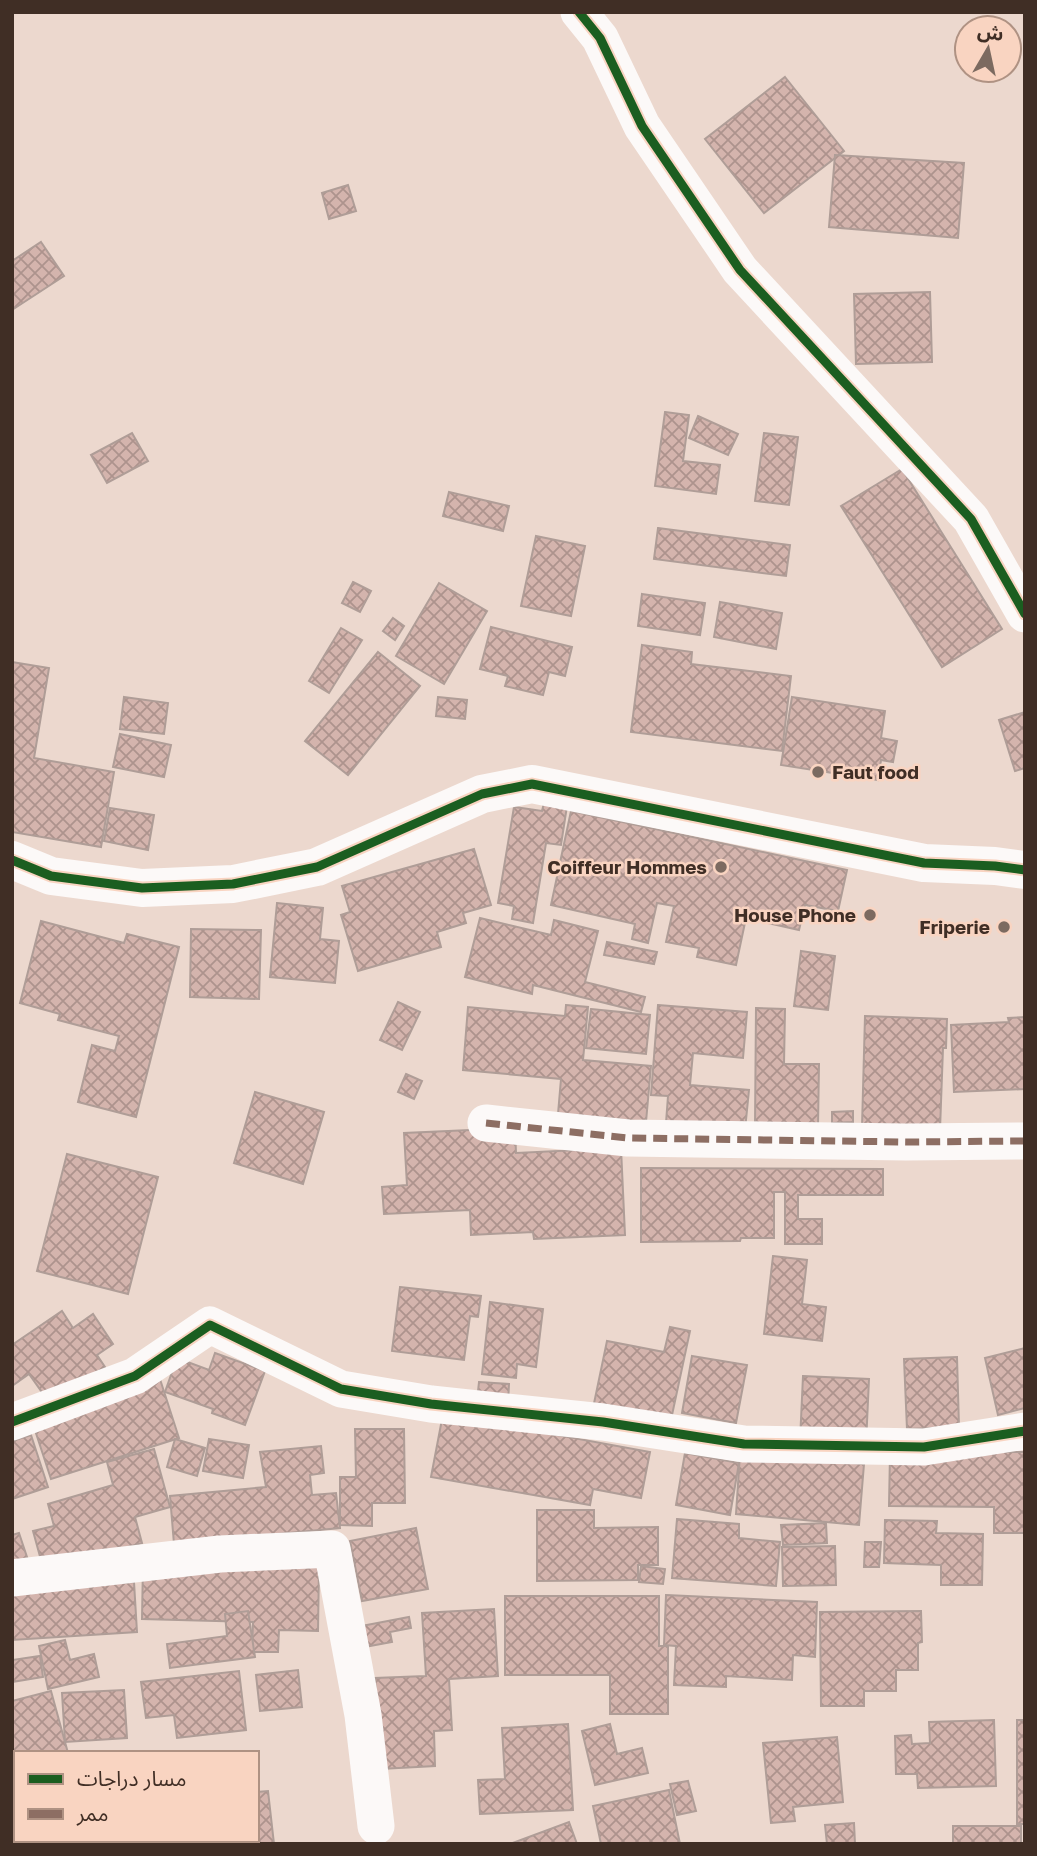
<svg xmlns="http://www.w3.org/2000/svg" width="1037" height="1856" font-family="'Golos Text','Noto Sans Arabic',sans-serif">
<style>
.building{fill:url(#building-cross-hatch);stroke:#af9d97;stroke-width:2}
.lines{fill:none;stroke-linecap:round;stroke-linejoin:round}
.street{stroke:#fcf9f8;stroke-width:37}
.secondary{stroke:#fcf9f8;stroke-width:38}
.quiet{stroke:#8d6e63;stroke-width:7;stroke-dasharray:14 7;stroke-linecap:butt}
.cycleway-casing{stroke:#f9d4c1;stroke-width:13}
.cycleway{stroke:#1b5e20;stroke-width:9}
.poi-dot{fill:#7c6a60;stroke:#f9d4c1;stroke-width:2.5}
.labels{text-anchor:middle;stroke-width:5;stroke-linejoin:round;paint-order:stroke}
.poi-label{font-size:19px;font-weight:bold;fill:#402e25;stroke:#f9d4c1;text-anchor:end}
</style>
<defs>
<pattern id="building-cross-hatch" width="8" height="8" patternUnits="userSpaceOnUse" patternTransform="scale(1.75)"><rect width="8" height="8" fill="#d4b4ad"/><path d="M0 0l8 8M0 8l8-8" fill="none" stroke="#ad938d"/></pattern>
</defs>
<rect width="100%" height="100%" fill="#ecd8ce"/>
<!-- building -->
<g class="building">
<polygon points="785,77 844,151 764,213 705,139"/>
<polygon points="835,155 964,163 958,238 829,227"/>
<polygon points="348,185 356,211 329,219 322,193"/>
<polygon points="41,242 64,276 12,310 12,261"/>
<polygon points="930,292 932,362 856,364 854,294"/>
<polygon points="665,412 689,415 683,461 720,465 716,494 655,486"/>
<polygon points="698,416 738,434 728,455 689,438"/>
<polygon points="132,433 148,461 107,483 91,455"/>
<polygon points="764,433 798,437 789,505 755,501"/>
<polygon points="902,469 1002,629 942,667 841,506"/>
<polygon points="449,492 509,506 503,531 443,516"/>
<polygon points="658,528 790,545 786,576 654,559"/>
<polygon points="536,536 585,546 571,616 521,606"/>
<polygon points="353,582 371,591 360,612 342,603"/>
<polygon points="439,583 487,611 444,684 396,656"/>
<polygon points="642,594 705,603 700,635 638,626"/>
<polygon points="720,602 782,613 776,649 714,637"/>
<polygon points="393,618 404,626 395,640 383,631"/>
<polygon points="491,627 572,647 565,676 549,672 543,695 505,686 508,676 480,669"/>
<polygon points="341,628 362,640 329,693 309,681"/>
<polygon points="642,645 692,652 691,664 791,676 782,751 631,732"/>
<polygon points="378,652 420,686 348,775 305,741"/>
<polygon points="12,662 49,668 34,758 114,772 101,847 12,832"/>
<polygon points="124,697 168,703 164,734 120,729"/>
<polygon points="438,697 467,700 465,719 436,716"/>
<polygon points="792,697 885,711 881,738 897,741 893,762 881,760 878,780 781,765"/>
<polygon points="1025,712 1025,768 1015,771 999,720"/>
<polygon points="120,734 171,745 164,777 113,767"/>
<polygon points="544,803 567,806 561,845 546,843 533,923 512,919 514,906 498,903 514,807 542,811"/>
<polygon points="110,808 154,815 148,850 104,841"/>
<polygon points="571,811 847,870 838,911 805,905 799,930 746,918 736,965 697,957 699,948 666,942 674,906 657,903 648,943 632,939 635,924 551,905"/>
<polygon points="474,849 491,905 463,913 466,923 437,932 441,947 358,971 341,915 350,912 342,886"/>
<polygon points="277,903 323,908 320,939 339,941 335,983 270,977"/>
<polygon points="480,918 551,935 554,920 598,931 585,982 645,997 641,1012 533,985 532,994 465,977"/>
<polygon points="41,921 124,943 127,934 179,947 136,1117 78,1102 92,1045 115,1051 119,1036 58,1020 60,1014 20,1003"/>
<polygon points="191,929 261,930 259,999 190,997"/>
<polygon points="607,942 657,952 654,964 604,955"/>
<polygon points="801,951 835,956 828,1010 794,1006"/>
<polygon points="398,1002 420,1012 402,1050 380,1040"/>
<polygon points="566,1005 588,1007 583,1060 651,1066 646,1122 558,1114 561,1079 463,1070 468,1007 565,1016"/>
<polygon points="658,1005 747,1012 743,1058 693,1053 690,1085 749,1090 745,1130 666,1123 668,1096 651,1095"/>
<polygon points="756,1008 785,1009 784,1064 819,1064 818,1127 755,1127"/>
<polygon points="591,1009 650,1015 646,1054 586,1048"/>
<polygon points="865,1016 947,1019 946,1048 943,1048 940,1130 862,1127"/>
<polygon points="1025,1017 1025,1089 954,1092 951,1025 1009,1022 1008,1018"/>
<polygon points="406,1074 422,1081 414,1099 398,1092"/>
<polygon points="255,1092 324,1112 303,1184 234,1163"/>
<polygon points="853,1111 853,1122 832,1123 832,1112"/>
<polygon points="515,1128 516,1153 621,1148 625,1235 534,1239 533,1232 471,1235 470,1210 384,1214 382,1187 407,1185 404,1133"/>
<polygon points="67,1154 158,1177 128,1294 37,1271"/>
<polygon points="641,1168 883,1169 883,1195 798,1195 798,1219 822,1219 822,1244 785,1244 785,1192 774,1192 774,1238 741,1238 740,1241 641,1242"/>
<polygon points="773,1256 807,1260 802,1304 826,1307 822,1341 764,1334"/>
<polygon points="400,1287 481,1296 478,1317 470,1316 464,1360 392,1351"/>
<polygon points="490,1302 543,1309 536,1367 517,1364 516,1378 482,1374"/>
<polygon points="62,1311 73,1328 93,1314 113,1344 97,1355 105,1367 51,1405 29,1374 12,1386 12,1345"/>
<polygon points="670,1327 690,1331 669,1429 592,1413 607,1341 664,1352"/>
<polygon points="1025,1348 1025,1408 998,1415 985,1358"/>
<polygon points="215,1353 265,1371 245,1425 212,1413 213,1409 165,1392 177,1358 209,1370"/>
<polygon points="692,1356 747,1365 736,1423 682,1413"/>
<polygon points="957,1357 959,1427 907,1429 904,1359"/>
<polygon points="159,1376 179,1438 51,1479 31,1418"/>
<polygon points="803,1376 869,1379 866,1444 800,1441"/>
<polygon points="479,1382 509,1384 508,1404 477,1401"/>
<polygon points="443,1414 650,1452 641,1498 593,1489 590,1505 431,1477"/>
<polygon points="355,1429 404,1429 405,1503 372,1503 372,1526 340,1525 340,1477 356,1477"/>
<polygon points="31,1435 48,1487 12,1499 12,1441"/>
<polygon points="175,1439 205,1448 197,1476 167,1467"/>
<polygon points="209,1439 249,1445 243,1478 203,1471"/>
<polygon points="321,1446 324,1473 310,1475 312,1495 336,1493 340,1528 174,1544 170,1496 266,1487 260,1452"/>
<polygon points="154,1449 170,1507 135,1517 142,1543 44,1571 33,1531 54,1526 48,1504 113,1485 107,1462"/>
<polygon points="959,1452 1025,1452 1025,1533 994,1533 994,1507 889,1506 890,1454"/>
<polygon points="685,1453 739,1463 730,1515 676,1505"/>
<polygon points="740,1454 864,1464 859,1525 736,1514"/>
<polygon points="537,1510 594,1510 594,1528 658,1527 658,1565 638,1565 638,1580 537,1581"/>
<polygon points="677,1519 739,1524 739,1538 780,1542 776,1586 672,1578"/>
<polygon points="885,1520 937,1521 936,1533 983,1534 982,1585 941,1585 941,1565 884,1563"/>
<polygon points="826,1523 827,1543 783,1545 781,1525"/>
<polygon points="416,1528 428,1589 362,1601 350,1541"/>
<polygon points="19,1533 29,1563 12,1568 12,1535"/>
<polygon points="865,1542 881,1542 879,1567 864,1567"/>
<polygon points="835,1546 836,1585 783,1586 782,1547"/>
<polygon points="143,1564 319,1566 318,1631 279,1630 278,1652 252,1652 253,1622 142,1619"/>
<polygon points="641,1566 665,1569 663,1584 639,1582"/>
<polygon points="134,1582 137,1632 12,1640 12,1590"/>
<polygon points="666,1595 817,1602 815,1657 793,1655 792,1680 726,1676 726,1687 674,1685 676,1646 664,1645"/>
<polygon points="505,1596 659,1596 659,1646 668,1646 668,1714 610,1714 610,1675 505,1675"/>
<polygon points="494,1609 498,1676 449,1679 452,1730 434,1731 435,1766 381,1769 375,1678 426,1676 422,1613"/>
<polygon points="248,1611 255,1657 170,1668 167,1644 227,1636 225,1614"/>
<polygon points="921,1611 922,1642 918,1643 918,1670 896,1670 896,1691 864,1691 864,1706 821,1706 820,1612"/>
<polygon points="409,1617 411,1628 390,1632 392,1642 359,1648 356,1627"/>
<polygon points="65,1640 70,1660 94,1654 99,1677 48,1689 39,1646"/>
<polygon points="40,1656 43,1677 12,1682 12,1660"/>
<polygon points="298,1670 302,1707 260,1711 256,1675"/>
<polygon points="239,1671 246,1730 177,1738 174,1715 146,1718 141,1682"/>
<polygon points="124,1690 127,1738 65,1742 62,1693"/>
<polygon points="51,1691 68,1753 16,1753 16,1771 12,1772 12,1701"/>
<polygon points="994,1720 996,1786 918,1788 917,1774 896,1774 895,1736 911,1735 912,1744 930,1743 929,1722"/>
<rect x="1017" y="1720" width="8" height="104"/>
<polygon points="568,1724 573,1810 480,1814 478,1780 505,1779 502,1728"/>
<polygon points="610,1724 617,1754 642,1748 648,1773 595,1785 582,1731"/>
<polygon points="837,1737 843,1802 793,1807 795,1821 771,1823 763,1743"/>
<polygon points="688,1781 696,1811 677,1815 670,1784"/>
<polygon points="16,1787 16,1840 50,1840 32,1844 12,1844 12,1788"/>
<polygon points="669,1790 680,1844 601,1844 593,1806"/>
<polygon points="268,1791 274,1844 194,1844 194,1840 257,1840 257,1792"/>
<polygon points="569,1822 577,1844 510,1844"/>
<polygon points="854,1823 855,1844 827,1844 825,1825"/>
<rect x="953" y="1826" width="68" height="18"/>
<polygon points="87,1840 171,1840 172,1844 67,1844"/>
</g>
<g class="lines">
<!-- street -->
<g class="street">
<polyline points="579,12 600,38 642,126 740,270 971,519 1025,614"/>
<polyline points="486,1123 628,1138 906,1142 1025,1141"/>
<polyline points="12,1422 135,1376 210,1325 341,1389 431,1404 603,1422 744,1444 924,1447 1025,1431"/>
<polyline points="12,1578 220,1554 332,1549 363,1715 376,1826"/>
</g>
<!-- secondary -->
<polyline class="secondary" points="12,860 51,876 142,888 233,884 317,867 482,794 532,784 924,863 995,866 1025,870"/>
<!-- quiet -->
<polyline class="quiet" points="486,1123 628,1138 906,1142 1025,1141"/>
<defs>
<g id="cycleway">
<polyline points="579,12 600,38 642,126 740,270 971,519 1025,614"/>
<polyline points="12,860 51,876 142,888 233,884 317,867 482,794 532,784 924,863 995,866 1025,870"/>
<polyline points="12,1422 135,1376 210,1325 341,1389 431,1404 603,1422 744,1444 924,1447 1025,1431"/>
</g>
</defs>
<!-- cycleway casing -->
<use href="#cycleway" class="cycleway-casing"/>
<!-- cycleway -->
<use href="#cycleway" class="cycleway"/>
</g>
<!-- markers -->
<g class="poi-dot">
<circle cx="818" cy="772" r="7"/>
<circle cx="721" cy="867" r="7"/>
<circle cx="870" cy="915" r="7"/>
<circle cx="1004" cy="927" r="7"/>
</g>
<g class="labels">
<!-- poi labels -->
<g class="poi-label">
<text x="832" y="779" text-anchor="start">Faut food</text>
<text x="707" y="874">Coiffeur Hommes</text>
<text x="856" y="922">House Phone</text>
<text x="990" y="934">Friperie</text>
</g>
</g>
<!-- border -->
<rect width="1037" height="1856" fill="none" stroke="#402e25" stroke-width="28"/>
<!-- legend -->
<rect x="14" y="1751" width="245" height="91" fill="#f9d4c1" stroke="#af9283" stroke-width="2"/>
<rect x="28" y="1774" width="35" height="10" fill="#1b5e20" stroke="#af9283" stroke-width="2"/>
<text x="77" y="1786" font-size="21" fill="#402e25">مسار دراجات</text>
<rect x="28" y="1809" width="35" height="10" fill="#8d6e63" stroke="#af9283" stroke-width="2"/>
<text x="77" y="1821" font-size="21" fill="#402e25">ممر</text>
<!-- north arrow -->
<g transform="translate(988 49) rotate(9)"><circle r="33" fill="#f9d4c1" stroke="#af9283" stroke-width="2"/>
<path d="M0-5L12 26L0 18L-12 26Z" fill="#7c6a60"/>
<text y="-10" font-size="19" font-weight="bold" text-anchor="middle" fill="#402e25">ش</text>
</g>
</svg>
